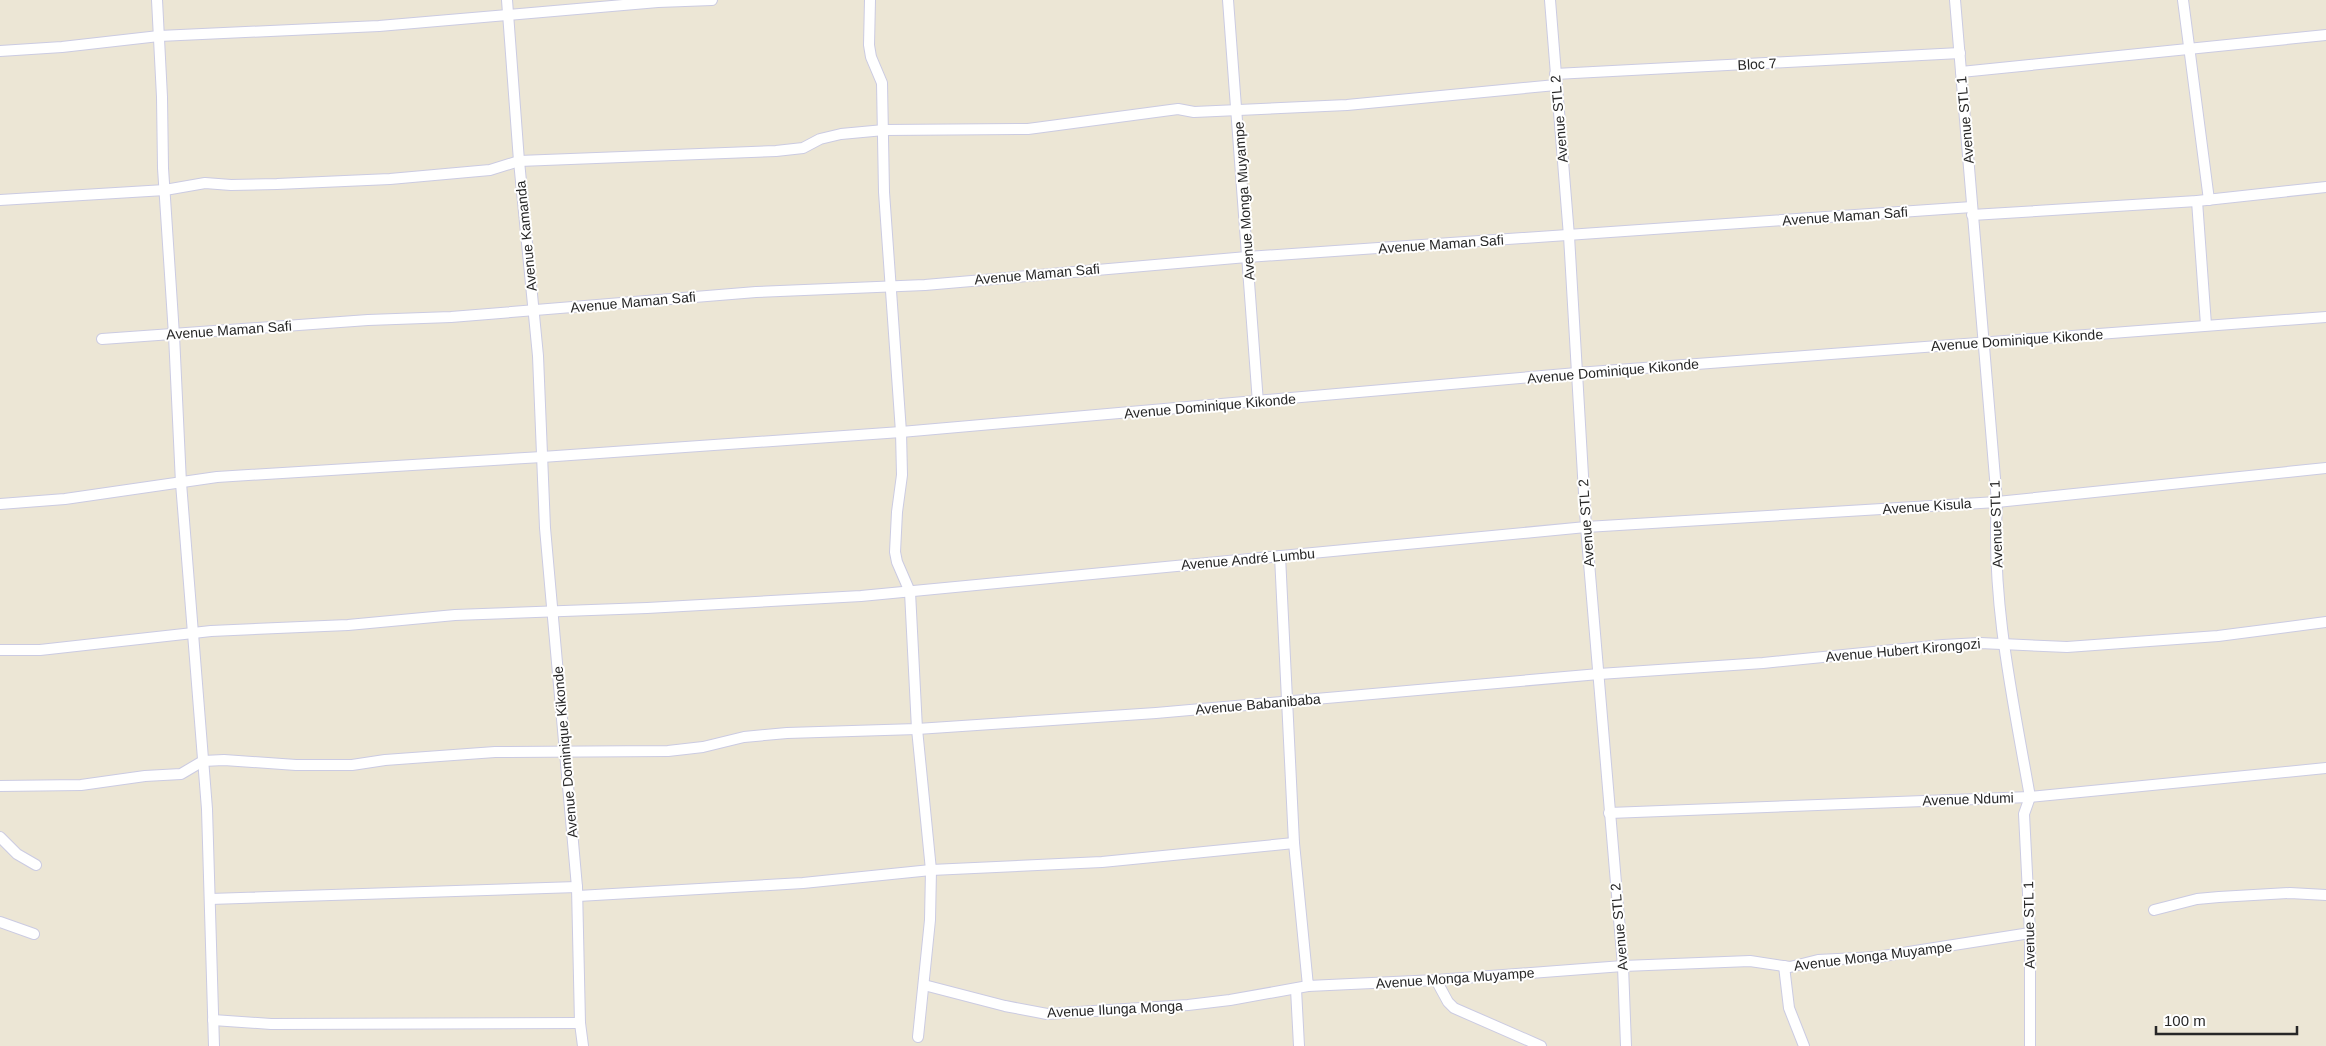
<svg xmlns="http://www.w3.org/2000/svg" width="2326" height="1046" font-family="Arial,sans-serif">
<style>
.lines{fill:none;stroke-linecap:round;stroke-linejoin:round}
.street-casing{stroke:#cbcbe2;stroke-width:12}
.street{stroke:#fff;stroke-width:10}
.labels{text-anchor:middle;stroke-width:4;stroke-linejoin:round;paint-order:stroke}
.street-label{font-size:14px;fill:#272727;stroke:#fff}
</style>
<rect width="100%" height="100%" fill="#ece6d5"/>
<g class="lines">
<defs>
<g id="street">
<polyline points="157,0 162,97 163,168 174,335 181,483 207,809 214,1046"/>
<polyline points="507,0 519,161 538,356 545,528 577,887 580,1023 583,1046"/>
<polyline points="870,0 869,45 871,57 882,83 884,192 901,432 902,475 897,512 895,552 897,562 910,592 917,729 931,870 930,920 918,1037"/>
<polyline points="1228,0 1258,403"/>
<polyline points="1550,0 1569,236 1586,527 1623,966 1626,1046"/>
<path d="M 1955,0 L 1997,502 C 1991,601 2013,700 2030,797 L 2024,814 L 2030,933 L 2030,1046"/>
<polyline points="2183,0 2209,200"/>
<polyline points="0,51 62,47 159,36 379,26 658,2 712,0"/>
<polyline points="1961,72 2326,35"/>
<polyline points="1555,74 1960,53"/>
<polyline points="0,200 165,190 205,183 231,185 277,184 390,179 490,170 519,161 776,151 803,148 820,139 841,134 884,130 1028,129 1178,109 1194,112 1347,105 1556,85"/>
<polyline points="2197,201 2206,325"/>
<polyline points="1972,215 2197,201 2326,187"/>
<polyline points="102,339 368,320 451,317 756,292 925,285 1247,257 1972,207"/>
<polyline points="0,504 65,499 217,477 542,457 901,432 1577,373 2326,317"/>
<polyline points="1280,556 1294,843 1308,986 1436,980 1623,966 1750,961 1790,967 1818,960 1877,957 2030,933"/>
<polyline points="0,650 40,650 211,631 348,625 455,615 647,608 861,596 1586,527 1997,502 2326,468"/>
<polyline points="0,786 81,785 145,776 181,774 203,761 224,760 296,765 352,765 385,760 495,752 668,751 703,747 744,737 787,733 917,729 1156,713 1599,674 1763,663 1943,645 1980,643 2067,647 2218,636 2326,622"/>
<polyline points="1609,813 2030,797 2326,768"/>
<polyline points="0,837 17,854 36,865"/>
<polyline points="578,896 803,883 931,870 1102,862 1294,843"/>
<polyline points="210,899 577,887"/>
<polyline points="2154,910 2197,899 2219,897 2290,893 2326,895"/>
<polyline points="0,922 34,934"/>
<polyline points="1784,966 1789,1008 1804,1046"/>
<polyline points="1436,980 1448,1002 1454,1008 1541,1046"/>
<polyline points="924,985 1005,1006 1047,1014 1188,1005 1230,1000 1308,986"/>
<polyline points="1296,989 1299,1046"/>
<polyline points="213,1020 271,1024 580,1023"/>
</g>
</defs>
<!-- street casing -->
<use href="#street" class="street-casing"/>
<!-- street -->
<use href="#street" class="street"/>
</g>
<g class="labels">
<!-- street labels -->
<g class="street-label">
<text transform="translate(1757 64) rotate(-3)" y="5">Bloc 7</text>
<text transform="translate(1559 119) rotate(-95)" y="5">Avenue STL 2</text>
<text transform="translate(1965 120) rotate(-95)" y="5">Avenue STL 1</text>
<text transform="translate(1244 201) rotate(-94)" y="5">Avenue Monga Muyampe</text>
<text transform="translate(1845 216) rotate(-4)" y="5">Avenue Maman Safi</text>
<text transform="translate(526 236) rotate(-96)" y="5">Avenue Kamanda</text>
<text transform="translate(1441 244) rotate(-4)" y="5">Avenue Maman Safi</text>
<text transform="translate(1037 274) rotate(-5)" y="5">Avenue Maman Safi</text>
<text transform="translate(633 302) rotate(-5)" y="5">Avenue Maman Safi</text>
<text transform="translate(229 330) rotate(-4)" y="5">Avenue Maman Safi</text>
<text transform="translate(2017 340) rotate(-4)" y="5">Avenue Dominique Kikonde</text>
<text transform="translate(1613 371) rotate(-5)" y="5">Avenue Dominique Kikonde</text>
<text transform="translate(1210 406) rotate(-5)" y="5">Avenue Dominique Kikonde</text>
<text transform="translate(1927 506) rotate(-4)" y="5">Avenue Kisula</text>
<text transform="translate(1586 523) rotate(-94)" y="5">Avenue STL 2</text>
<text transform="translate(1996 524) rotate(-92)" y="5">Avenue STL 1</text>
<text transform="translate(1248 559) rotate(-5)" y="5">Avenue André Lumbu</text>
<text transform="translate(1903 650) rotate(-5)" y="5">Avenue Hubert Kirongozi</text>
<text transform="translate(1258 704) rotate(-5)" y="5">Avenue Babanibaba</text>
<text transform="translate(565 752) rotate(-95)" y="5">Avenue Dominique Kikonde</text>
<text transform="translate(1968 799) rotate(-2)" y="5">Avenue Ndumi</text>
<text transform="translate(2029 925) rotate(-91)" y="5">Avenue STL 1</text>
<text transform="translate(1619 927) rotate(-95)" y="5">Avenue STL 2</text>
<text transform="translate(1873 956) rotate(-7)" y="5">Avenue Monga Muyampe</text>
<text transform="translate(1455 978) rotate(-4)" y="5">Avenue Monga Muyampe</text>
<text transform="translate(1115 1009) rotate(-3)" y="5">Avenue Ilunga Monga</text>
</g>
</g>
<!-- scale -->
<path d="M2156 1026v8h141v-8" fill="none" stroke="#272727" stroke-width="2.5"/>
<text x="2164" y="1026" font-size="15" fill="#272727" stroke="#ffffff" stroke-width="4" paint-order="stroke">100 m</text>
</svg>
